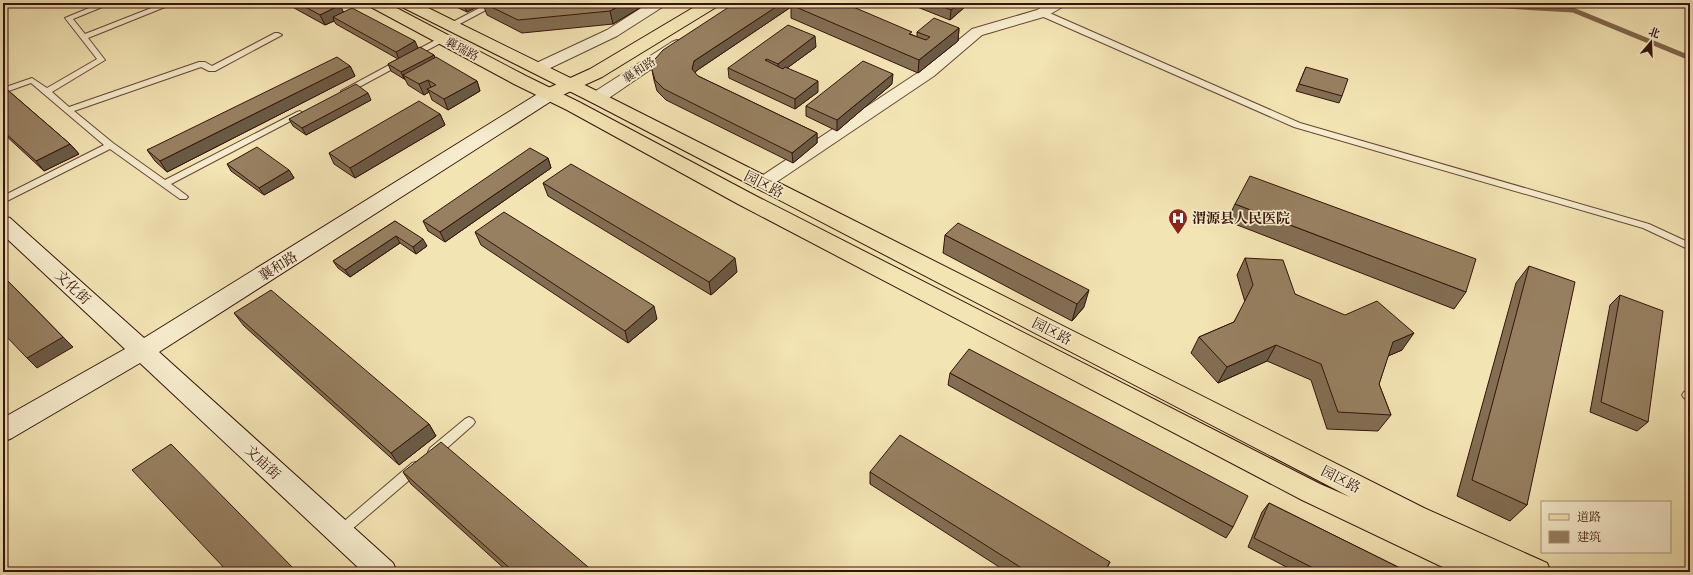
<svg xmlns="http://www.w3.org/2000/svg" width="1693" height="575" font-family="'Gentium Book Plus','Noto Serif SC',serif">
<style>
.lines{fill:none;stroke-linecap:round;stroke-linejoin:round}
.stream{stroke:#80664b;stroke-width:5}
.service-casing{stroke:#644732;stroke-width:2}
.minor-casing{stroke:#644732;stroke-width:2}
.secondary-casing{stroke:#341307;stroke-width:2}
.primary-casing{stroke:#341307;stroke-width:2}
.trunk-casing{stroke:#341307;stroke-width:2}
.service{fill:#f7edce;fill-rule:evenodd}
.minor{fill:#f7edce;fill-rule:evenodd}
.secondary{fill:#f7edce;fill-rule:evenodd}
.primary{fill:#f3e4b4;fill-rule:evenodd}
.trunk{fill:#f3e4b4;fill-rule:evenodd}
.wall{fill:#826e53;stroke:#341307}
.shaded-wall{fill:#6a5a44;stroke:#341307}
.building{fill:#978061;stroke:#341307}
.labels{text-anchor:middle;stroke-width:3.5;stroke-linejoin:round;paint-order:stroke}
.far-street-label{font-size:12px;fill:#341307;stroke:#f7edce}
.street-label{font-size:14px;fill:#341307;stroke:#f7edce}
.poi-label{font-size:14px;font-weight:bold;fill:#341307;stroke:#f7edce;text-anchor:start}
</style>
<rect width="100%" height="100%" fill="#f3e4b4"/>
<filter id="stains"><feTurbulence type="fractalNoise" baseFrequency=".005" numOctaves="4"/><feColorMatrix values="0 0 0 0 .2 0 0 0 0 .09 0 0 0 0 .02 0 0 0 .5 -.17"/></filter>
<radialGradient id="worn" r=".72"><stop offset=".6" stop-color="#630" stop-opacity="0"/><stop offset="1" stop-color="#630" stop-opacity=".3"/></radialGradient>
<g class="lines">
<!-- stream -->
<polyline class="stream" points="1452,3 1573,10 1690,58"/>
<defs>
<g id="service">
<polygon points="101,3 112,3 73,19 85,34 164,3 175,3 88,38 105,60 52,92 69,107 199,62 205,62 212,66 275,33 278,33 282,35 215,71 209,71 201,67 74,111 113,143 165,180 297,112 300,111 304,114 171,184 186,195 188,197 186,199 180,199 110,149 3,203 3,196 104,145 31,83 3,93 3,88 32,78 47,88 97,59 65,18"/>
<polygon points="489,3 499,3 454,27 448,27 447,25"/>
<polygon points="1039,11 1045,11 1300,123 1649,224 1690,243 1690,250 1643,228 1294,127 1039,15"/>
<polygon points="441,37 447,37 448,39 348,93 342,93 341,91"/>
<polygon points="1688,390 1690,391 1690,401 1684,398 1682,395 1684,392"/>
<polygon points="469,417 473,419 475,422 473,425 438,456 434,457 430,456 428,452 430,448 465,419"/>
<polygon points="416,462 420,463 422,467 420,471 344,536 340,538 336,536 334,532 336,528 412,463"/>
</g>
<g id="minor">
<polygon points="649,3 666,3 664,6 617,36 544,71 538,73 532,71 530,68 532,65 607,30"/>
<polygon points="1049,3 1066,3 1064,6 1047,16 982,35 934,76 769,187 763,189 757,187 754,183 757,179 922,70 972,29 1037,10"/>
<polygon points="677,40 682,42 685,45 682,48 603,102 597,103 591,102 589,98 591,94 672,42"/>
</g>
<polygon id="secondary" points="550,89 556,90 559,94 556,98 159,352 393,563 397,572 363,572 140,363 12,438 3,442 3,418 125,349 3,235 3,216 10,218 144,338 544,90"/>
<polygon id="primary" points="367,3 387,3 526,76 579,102 752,194 1320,484 1350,497 591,102 400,6 398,3 418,3 603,94 1424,508 1547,563 1551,572 1506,572 1495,567 1497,572 1453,572 1302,500 738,204 567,110 514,84 369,6"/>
<polygon id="trunk" points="701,3 720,3 718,6 602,77 556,98 550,99 544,98 541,94 544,90 590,69"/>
</defs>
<!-- service casing -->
<use href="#service" class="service-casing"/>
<!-- minor casing -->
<use href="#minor" class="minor-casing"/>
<!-- secondary casing -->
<use href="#secondary" class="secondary-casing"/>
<!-- primary casing -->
<use href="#primary" class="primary-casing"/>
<!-- trunk casing -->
<use href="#trunk" class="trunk-casing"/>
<!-- service -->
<use href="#service" class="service"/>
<!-- minor -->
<use href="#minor" class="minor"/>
<!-- secondary -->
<use href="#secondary" class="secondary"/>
<!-- primary -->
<use href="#primary" class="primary"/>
<!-- trunk -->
<use href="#trunk" class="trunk"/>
</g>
<!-- wall -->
<g class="wall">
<polygon points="285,3 336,3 340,5 343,12 418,48 434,55 435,58 477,81 480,91 448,110 432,100 429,92 424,95 408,85 405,79 404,79 391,71 388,64 398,59 336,24 334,21 325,25"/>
<polygon points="448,3 648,3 613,24 522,33 487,15 483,4 467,12"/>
<polygon points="735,3 844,3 917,37 917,32 959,28 958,41 918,73 791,18 791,7 696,71 695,73 698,76 817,133 817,143 793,163 666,100 657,91 654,80 652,70"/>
<polygon points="907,3 967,3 966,6 950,20"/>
<polygon points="816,47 787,68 818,92 795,109 729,78 728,68"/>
<polygon points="350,66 355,76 167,172 155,161 147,150"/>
<polygon points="1306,67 1342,96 1339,103 1296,91"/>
<polygon points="892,84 837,131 806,116 806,106"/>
<polygon points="3,86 70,144 79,154 44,171 3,133"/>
<polygon points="371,100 306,135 293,126 289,119"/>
<polygon points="440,114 445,125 355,178 334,164 329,153"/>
<polygon points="548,158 551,168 445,242 428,231 423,221"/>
<polygon points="227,164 289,170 294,178 264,195 231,171"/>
<polygon points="543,183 737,272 711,295 548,196"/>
<polygon points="1235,204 1466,292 1454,309 1227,221"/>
<polygon points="395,221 427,246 416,254 400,243 350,277 338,268 333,261"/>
<polygon points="475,232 657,319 628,343 481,245"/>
<polygon points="945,235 1084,307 1072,321 943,253"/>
<polygon points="1245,258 1295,294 1402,350 1388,356 1379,384 1391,415 1378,431 1327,429 1311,380 1267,361 1218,383 1191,353 1199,337 1234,322 1245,302 1237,275"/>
<polygon points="1529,266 1527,505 1510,521 1457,496 1516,283"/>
<polygon points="1620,295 1648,422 1637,431 1590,412 1610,305"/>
<polygon points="234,313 429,424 436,436 399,465 244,326"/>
<polygon points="950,373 1233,527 1226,538 948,385"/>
<polygon points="403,472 594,572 508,572 411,484"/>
<polygon points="870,472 1110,562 1105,572 1007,572 870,484"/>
<polygon points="1269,503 1408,572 1296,572 1248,547 1262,512"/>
</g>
<!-- shaded-wall -->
<g class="shaded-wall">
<rect x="3" y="3" width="1" height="7"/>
<polygon points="463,3 483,3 483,4 467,12"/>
<polygon points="624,3 648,3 613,24 610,11"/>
<polygon points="782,3 795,3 791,5 791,7 696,71 693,79 692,69 694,61"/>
<polygon points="959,3 967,3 966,6 950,20 951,10"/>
<polygon points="340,5 345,15 333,17 334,21 325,25 320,15"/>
<polygon points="959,28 958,41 918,73 919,60"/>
<polygon points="815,36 816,47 779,74 778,64"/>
<polygon points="415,41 418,48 399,59 396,52"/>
<polygon points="434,55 437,62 403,75 405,79 404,79 401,72"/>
<polygon points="350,66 355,76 167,172 160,161"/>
<polygon points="893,74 892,84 837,131 837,120"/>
<polygon points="428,80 432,90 427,89 429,92 424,95 419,84"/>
<polygon points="477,81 480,91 448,110 444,99"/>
<polygon points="818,81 818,92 795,109 795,99"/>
<polygon points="368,93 371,100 306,135 302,128"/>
<polygon points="440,114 445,125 355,178 350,168"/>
<polygon points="817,133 817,143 793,163 792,153"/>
<polygon points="70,144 79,154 44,171 36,161"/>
<polygon points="548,158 551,168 445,242 440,232"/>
<polygon points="289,170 294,178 264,195 259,188"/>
<polygon points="396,236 400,243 350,277 345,270"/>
<polygon points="423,239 427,246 416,254 413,247"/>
<polygon points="735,258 737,272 711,295 709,282"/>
<polygon points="3,276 73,347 37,368 27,358"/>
<polygon points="1089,290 1084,307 1072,321 1077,304"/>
<polygon points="654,306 657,319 628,343 625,331"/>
<polygon points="1414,333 1402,350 1381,359 1393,342"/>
<polygon points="1276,345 1267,361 1218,383 1227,367"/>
<polygon points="429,424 436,436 399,465 391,453"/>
</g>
<!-- building -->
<g class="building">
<polygon points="298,3 336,3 340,5 320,15"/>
<polygon points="483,3 624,3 610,11 518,20"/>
<polygon points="735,3 782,3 694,61 692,69 698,76 817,133 792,153 664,89 655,80 652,70 655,59 663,50"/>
<polygon points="794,3 844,3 912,32 909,34 926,40 930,37 917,32 934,18 959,28 919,60 791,5"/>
<polygon points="934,3 959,3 951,10"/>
<polygon points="352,8 415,41 396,52 333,17"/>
<polygon points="788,25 815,36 778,64 767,59 765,60 783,69 785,67 818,81 795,99 728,68"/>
<polygon points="420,47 434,55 401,72 388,64"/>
<polygon points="337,57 350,66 160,161 147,150"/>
<polygon points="436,57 477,81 444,99 427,89 436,85 428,80 419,84 403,75"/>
<polygon points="863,61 893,74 837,120 806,106"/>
<polygon points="1306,67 1348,79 1342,96 1299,84"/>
<polygon points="356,84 368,93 302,128 289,119"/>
<polygon points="3,86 70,144 36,161 3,131"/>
<polygon points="419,101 440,114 350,168 329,153"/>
<polygon points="257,147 289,170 259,188 227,164"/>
<polygon points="530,148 548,158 440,232 423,221"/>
<polygon points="571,164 735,258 709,282 543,183"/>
<polygon points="1250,176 1476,259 1466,292 1235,204"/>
<polygon points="504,212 654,306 625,331 475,232"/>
<polygon points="395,221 423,239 413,247 396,236 345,270 333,261"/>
<polygon points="958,223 1089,290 1077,304 945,235"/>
<polygon points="1245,258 1283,260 1295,294 1345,315 1377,301 1414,333 1393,342 1379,384 1391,415 1338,412 1321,364 1276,345 1227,367 1199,337 1234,322 1253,285"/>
<polygon points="1529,266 1575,282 1527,505 1472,480"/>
<polygon points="3,276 63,337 27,358 3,333"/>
<polygon points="271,290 429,424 391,453 234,313"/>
<polygon points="1620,295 1663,311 1648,422 1601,402"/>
<polygon points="969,349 1248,496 1233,527 950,373"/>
<polygon points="900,435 1110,562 1104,572 1028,572 870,472"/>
<polygon points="441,442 594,572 514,572 403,472"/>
<polygon points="171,444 297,572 228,572 132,470"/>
<polygon points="1269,503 1408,572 1321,572 1254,538"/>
<polygon points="1237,568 1244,572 1235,572"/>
</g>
<!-- icons -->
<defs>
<symbol id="hospital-pin" viewBox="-11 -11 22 30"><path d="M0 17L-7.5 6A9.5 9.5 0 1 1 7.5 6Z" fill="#8f2418" stroke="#f7edce"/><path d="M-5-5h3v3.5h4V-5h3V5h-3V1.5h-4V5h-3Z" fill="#fff"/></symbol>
</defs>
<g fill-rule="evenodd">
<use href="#hospital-pin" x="1167" y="207" width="22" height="30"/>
</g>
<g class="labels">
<!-- far-street labels -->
<g class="far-street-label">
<text transform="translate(462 49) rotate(28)" y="4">襄瑞路</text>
<text transform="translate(639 70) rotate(-33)" y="4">襄和路</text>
</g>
<!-- street labels -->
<g class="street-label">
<text transform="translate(764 184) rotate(27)" y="5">园区路</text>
<text transform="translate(278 266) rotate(-32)" y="5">襄和路</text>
<text transform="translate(73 287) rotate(43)" y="5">文化街</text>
<text transform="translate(1052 331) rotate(27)" y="5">园区路</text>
<text transform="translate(263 462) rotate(43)" y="5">文庙街</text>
<text transform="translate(1341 479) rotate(27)" y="5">园区路</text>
</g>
<!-- poi labels -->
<g class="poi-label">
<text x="1192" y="223">渭源县人民医院</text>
</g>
</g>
<!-- margin -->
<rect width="1693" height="575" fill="none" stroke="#f3e4b4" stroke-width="16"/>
<rect x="4" y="4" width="1685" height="567" fill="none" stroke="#341307" stroke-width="2"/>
<rect x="8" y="8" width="1677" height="559" fill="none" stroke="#341307"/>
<!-- legend -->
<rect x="1541" y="501" width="130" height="52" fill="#f7edce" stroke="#a9967e"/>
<rect x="1549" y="514" width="20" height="6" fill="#f3e4b4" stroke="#a9967e"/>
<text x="1577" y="521" font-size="12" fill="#341307">道路</text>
<rect x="1549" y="531" width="20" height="12" fill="#978061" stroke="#a9967e"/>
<text x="1577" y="541" font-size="12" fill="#341307">建筑</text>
<!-- north arrow -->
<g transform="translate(1651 42) rotate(19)" stroke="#f7edce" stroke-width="3" paint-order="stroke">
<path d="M0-3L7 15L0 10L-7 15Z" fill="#341307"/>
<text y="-6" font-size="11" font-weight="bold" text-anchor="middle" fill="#341307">北</text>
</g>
<rect width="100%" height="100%" filter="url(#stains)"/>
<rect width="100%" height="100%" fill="url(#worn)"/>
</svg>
